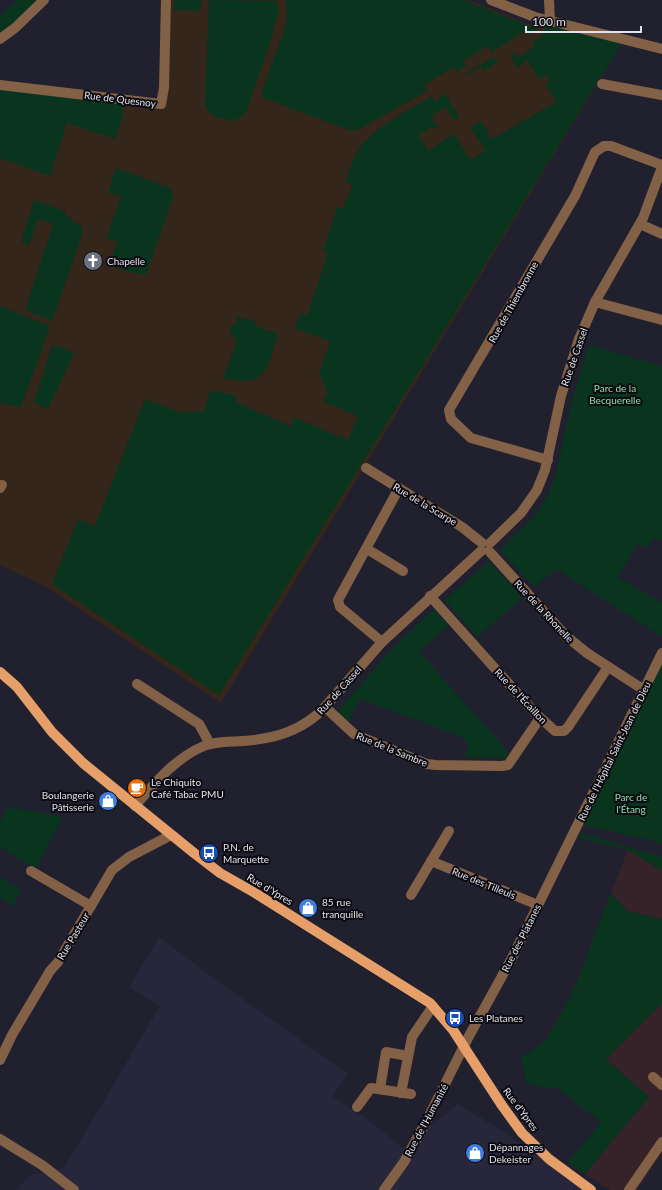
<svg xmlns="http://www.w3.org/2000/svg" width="662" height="1190" font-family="Lato,sans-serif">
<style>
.commercial{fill:#36232a}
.built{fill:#28263b}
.medical{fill:#34261a}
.green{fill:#09351e}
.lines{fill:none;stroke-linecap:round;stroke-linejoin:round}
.minor{stroke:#836147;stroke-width:10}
.major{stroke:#e69f68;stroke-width:10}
.labels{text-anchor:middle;stroke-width:4;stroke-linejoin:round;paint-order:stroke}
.street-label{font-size:10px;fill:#e2e1eb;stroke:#0b0b11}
.poi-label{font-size:10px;fill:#e2e1eb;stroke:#0b0b11;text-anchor:start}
.park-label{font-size:10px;fill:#94dfaf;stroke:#0b0b11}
</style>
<rect width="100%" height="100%" fill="#21202f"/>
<!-- commercial -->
<g class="commercial">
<polygon points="628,850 662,871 662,919 627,911 611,893"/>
<polygon points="662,1003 662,1153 637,1190 610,1190 585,1174 649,1097 606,1059"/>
</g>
<!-- built -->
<polygon class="built" points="159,937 209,975 348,1074 332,1096 367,1119 403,1148 458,1104 496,1127 588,1190 16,1190 30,1175 64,1168 160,1006 129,987"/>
<!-- medical -->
<polygon class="medical" points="170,0 468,0 529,24 573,31 621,44 221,703 46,587 0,565 0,495 7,484 0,482 0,90 164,108 169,93"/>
<!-- green -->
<g class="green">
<polygon points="17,0 38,0 0,35 0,16"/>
<polygon points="174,0 201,0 200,11 174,10"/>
<polygon points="209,0 277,1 278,13 268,49 246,112 241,117 229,121 211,115 205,105"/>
<polygon points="286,0 463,0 527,25 537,27 536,30 528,35 526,31 491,52 488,46 463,61 466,66 457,72 454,67 424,85 427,91 361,128 351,131 264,98 261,94 287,22"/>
<path d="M 546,26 L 573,31 L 621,44 L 219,695 L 52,584 L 78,519 L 95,526 L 145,399 L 180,413 L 204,411 L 210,391 L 235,395 L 236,402 L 292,427 L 293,417 L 348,440 L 358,416 L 323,401 L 328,393 L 319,373 L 330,341 L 294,328 L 301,314 L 307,316 L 328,253 L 323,251 L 337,208 L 343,208 L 353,185 L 345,182 C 349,172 353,159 358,150 C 375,126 407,111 432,96 L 435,101 L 446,94 L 459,117 L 454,120 L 445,107 L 431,116 L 438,127 L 433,129 L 432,127 L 418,135 L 428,151 L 454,134 L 470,160 L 485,151 L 470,127 L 481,121 L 492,139 L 556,102 L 545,83 L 550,81 L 546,75 L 539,79 L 527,60 L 517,68 L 511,56 L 515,53 L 517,58 L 535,47 L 532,42 L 542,36 Z"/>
<polygon points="494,57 498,62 484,71 481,67 467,75 466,73"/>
<polygon points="0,90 123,103 123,116 115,139 67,123 50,176 0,158"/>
<polygon points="116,168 170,188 173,198 146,274 138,274 108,265 118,242 106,238 121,197 108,192"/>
<path d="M 34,200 L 66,212 L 65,216 L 72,218 L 71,221 C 78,224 82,225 83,232 L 52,321 L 25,310 L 53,224 L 38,219 L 29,245 L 21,242 Z"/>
<polygon points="0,306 50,326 21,407 0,403"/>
<path d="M 237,317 L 256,322 L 255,326 L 278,334 C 267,369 267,389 223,378 L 237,340 L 229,331 L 236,322 Z"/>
<polygon points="57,345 74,353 48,409 34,402 52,346 56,347"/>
<polygon points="589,345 662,366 662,541 654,537 647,548 638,543 618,577 662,603 662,637 556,569 534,587 500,550 534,517 548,495 556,474 572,401"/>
<polygon points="489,561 522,598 477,637 445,600"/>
<polygon points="434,609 448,625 419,652 509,753 505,758 465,757 468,744 462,737 360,699 347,724 336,713 390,651"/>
<polygon points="662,664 662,844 655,841 584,825"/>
<polygon points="8,807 59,816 61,821 35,868 0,847 0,822"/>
<polygon points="581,833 662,857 662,871 628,850 579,838"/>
<polygon points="0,877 21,890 12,907 0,897"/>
<polygon points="611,893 627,911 662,919 662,1003 606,1059 649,1097 585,1174 567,1163 601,1122 557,1088 548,1088 527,1084 521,1058 546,1040 572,994"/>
</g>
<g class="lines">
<!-- minor -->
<g class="minor">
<polyline points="491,0 535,17 662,49"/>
<polyline points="549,0 550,21"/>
<polyline points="0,39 15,28 44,0"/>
<polyline points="602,84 662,95"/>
<polyline points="0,85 161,104 164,88 166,0"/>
<polyline points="640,224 662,234"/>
<polyline points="595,302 662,320"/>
<polyline points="548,460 471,438 451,419 449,410 575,196 595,152 604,146 611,146 662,165"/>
<polyline points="366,468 462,527 482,543"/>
<polyline points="0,488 2,485"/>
<polyline points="490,543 521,513 537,490 545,470 561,396 579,339 595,302 643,218 662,167"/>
<polyline points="367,549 403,571"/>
<polyline points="489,551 566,636 587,653 644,690"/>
<polyline points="430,596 535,713 555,731 564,731 568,727 608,667"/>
<polyline points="382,642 340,607 338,600 399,488"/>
<polyline points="137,684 199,724 210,744"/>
<polyline points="325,707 354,734 427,764 436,765 502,766 508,765 540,718"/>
<path d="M 135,806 C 155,783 175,758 204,746 C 216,741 230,742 243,741 C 274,739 303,731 325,707 L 382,642 L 481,551"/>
<polyline points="431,861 538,905"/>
<polyline points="31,871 91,906"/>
<polyline points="411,895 449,831"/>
<polyline points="0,1060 12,1035 50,971 58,962 112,870 129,857 171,835"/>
<polyline points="653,1077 662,1085"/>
<polyline points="380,1089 386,1052 408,1056"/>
<polyline points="401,1093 412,1037 433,1006"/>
<polyline points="357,1107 371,1088 411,1094"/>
<polyline points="0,1139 42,1165 74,1190"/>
<polyline points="384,1190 404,1162 426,1122 469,1036 512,958 662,653"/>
<polyline points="629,1190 662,1142"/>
</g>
<!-- major -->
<polyline class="major" points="0,672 17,687 52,732 83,763 194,853 220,873 255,893 430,1003 453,1030 501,1104 522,1133 549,1159 591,1190"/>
</g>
<!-- icons -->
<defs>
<symbol id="church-disc" viewBox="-11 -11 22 22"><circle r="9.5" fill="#6b7280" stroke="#0b0b11"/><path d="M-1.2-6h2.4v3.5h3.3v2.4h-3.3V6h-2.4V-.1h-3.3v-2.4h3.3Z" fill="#fff"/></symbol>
<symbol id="cafe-disc" viewBox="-11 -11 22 22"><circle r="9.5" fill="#e8710a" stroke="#0b0b11"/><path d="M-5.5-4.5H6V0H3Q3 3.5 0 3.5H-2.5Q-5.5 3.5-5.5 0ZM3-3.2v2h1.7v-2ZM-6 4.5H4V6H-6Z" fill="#fff"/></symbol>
<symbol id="shop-disc" viewBox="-11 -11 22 22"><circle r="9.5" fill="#3f7fe0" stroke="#0b0b11"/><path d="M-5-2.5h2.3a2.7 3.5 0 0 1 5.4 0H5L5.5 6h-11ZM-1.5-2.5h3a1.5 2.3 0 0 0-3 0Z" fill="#fff"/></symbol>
<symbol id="bus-disc" viewBox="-11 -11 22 22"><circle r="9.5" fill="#1a4fb4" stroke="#0b0b11"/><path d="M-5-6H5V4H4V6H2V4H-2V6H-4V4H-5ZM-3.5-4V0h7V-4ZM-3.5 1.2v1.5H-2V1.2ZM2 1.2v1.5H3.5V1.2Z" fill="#fff"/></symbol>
</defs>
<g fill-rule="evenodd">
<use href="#church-disc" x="82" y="250" width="22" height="22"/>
<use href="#cafe-disc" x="126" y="777" width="22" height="22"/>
<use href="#shop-disc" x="97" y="790" width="22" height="22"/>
<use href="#bus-disc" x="198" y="842" width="22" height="22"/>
<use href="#shop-disc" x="297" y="897" width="22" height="22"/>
<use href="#bus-disc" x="444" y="1007" width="22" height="22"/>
<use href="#shop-disc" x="464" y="1142" width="22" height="22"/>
</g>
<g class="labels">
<!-- street labels -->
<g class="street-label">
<text transform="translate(120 99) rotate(7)" y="4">Rue de Quesnoy</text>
<text transform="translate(513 302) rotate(-61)" y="4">Rue de Thiembronne</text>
<text transform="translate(574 357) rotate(-71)" y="4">Rue de Cassel</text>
<text transform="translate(425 504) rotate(31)" y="4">Rue de la Scarpe</text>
<text transform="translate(544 611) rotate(47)" y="4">Rue de la Rhonelle</text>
<text transform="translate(339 690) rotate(-48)" y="4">Rue de Cassel</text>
<text transform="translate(521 696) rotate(47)" y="4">Rue de l'Écaillon</text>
<text transform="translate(392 749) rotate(22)" y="4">Rue de la Sambre</text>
<text transform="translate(614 751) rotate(-64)" y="4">Rue de l'Hôpital Saint-Jean de Dieu</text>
<text transform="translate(484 883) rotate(22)" y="4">Rue des Tilleuls</text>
<text transform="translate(270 889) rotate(31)" y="4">Rue d'Ypres</text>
<text transform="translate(73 936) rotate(-59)" y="4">Rue Pasteur</text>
<text transform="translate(521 938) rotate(-63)" y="4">Rue des Platanes</text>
<text transform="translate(521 1109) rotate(53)" y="4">Rue d'Ypres</text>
<text transform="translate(426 1120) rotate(-62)" y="4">Rue de l'Humanité</text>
</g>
<!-- poi labels -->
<g class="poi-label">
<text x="107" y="265">Chapelle</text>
<text x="151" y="786">Le Chiquito<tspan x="151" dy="12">Café Tabac PMU</tspan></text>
<text x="94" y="799" text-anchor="end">Boulangerie<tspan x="94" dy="12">Pâtisserie</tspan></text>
<text x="223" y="851">P.N. de<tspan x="223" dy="12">Marquette</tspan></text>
<text x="322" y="906">85 rue<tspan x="322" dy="12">tranquille</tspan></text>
<text x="469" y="1022">Les Platanes</text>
<text x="489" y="1151">Dépannages<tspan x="489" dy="12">Dekeister</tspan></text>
</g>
<!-- park labels -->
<g class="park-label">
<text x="615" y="392">Parc de la<tspan x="615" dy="12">Becquerelle</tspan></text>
<text x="631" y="801">Parc de<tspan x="631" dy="12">l'Étang</tspan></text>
</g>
</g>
<!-- scale -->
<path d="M526 26v6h115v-6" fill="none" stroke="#e2e1eb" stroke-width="2"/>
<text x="532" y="26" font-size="12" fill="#e2e1eb" stroke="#0b0b11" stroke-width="3" paint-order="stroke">100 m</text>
</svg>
